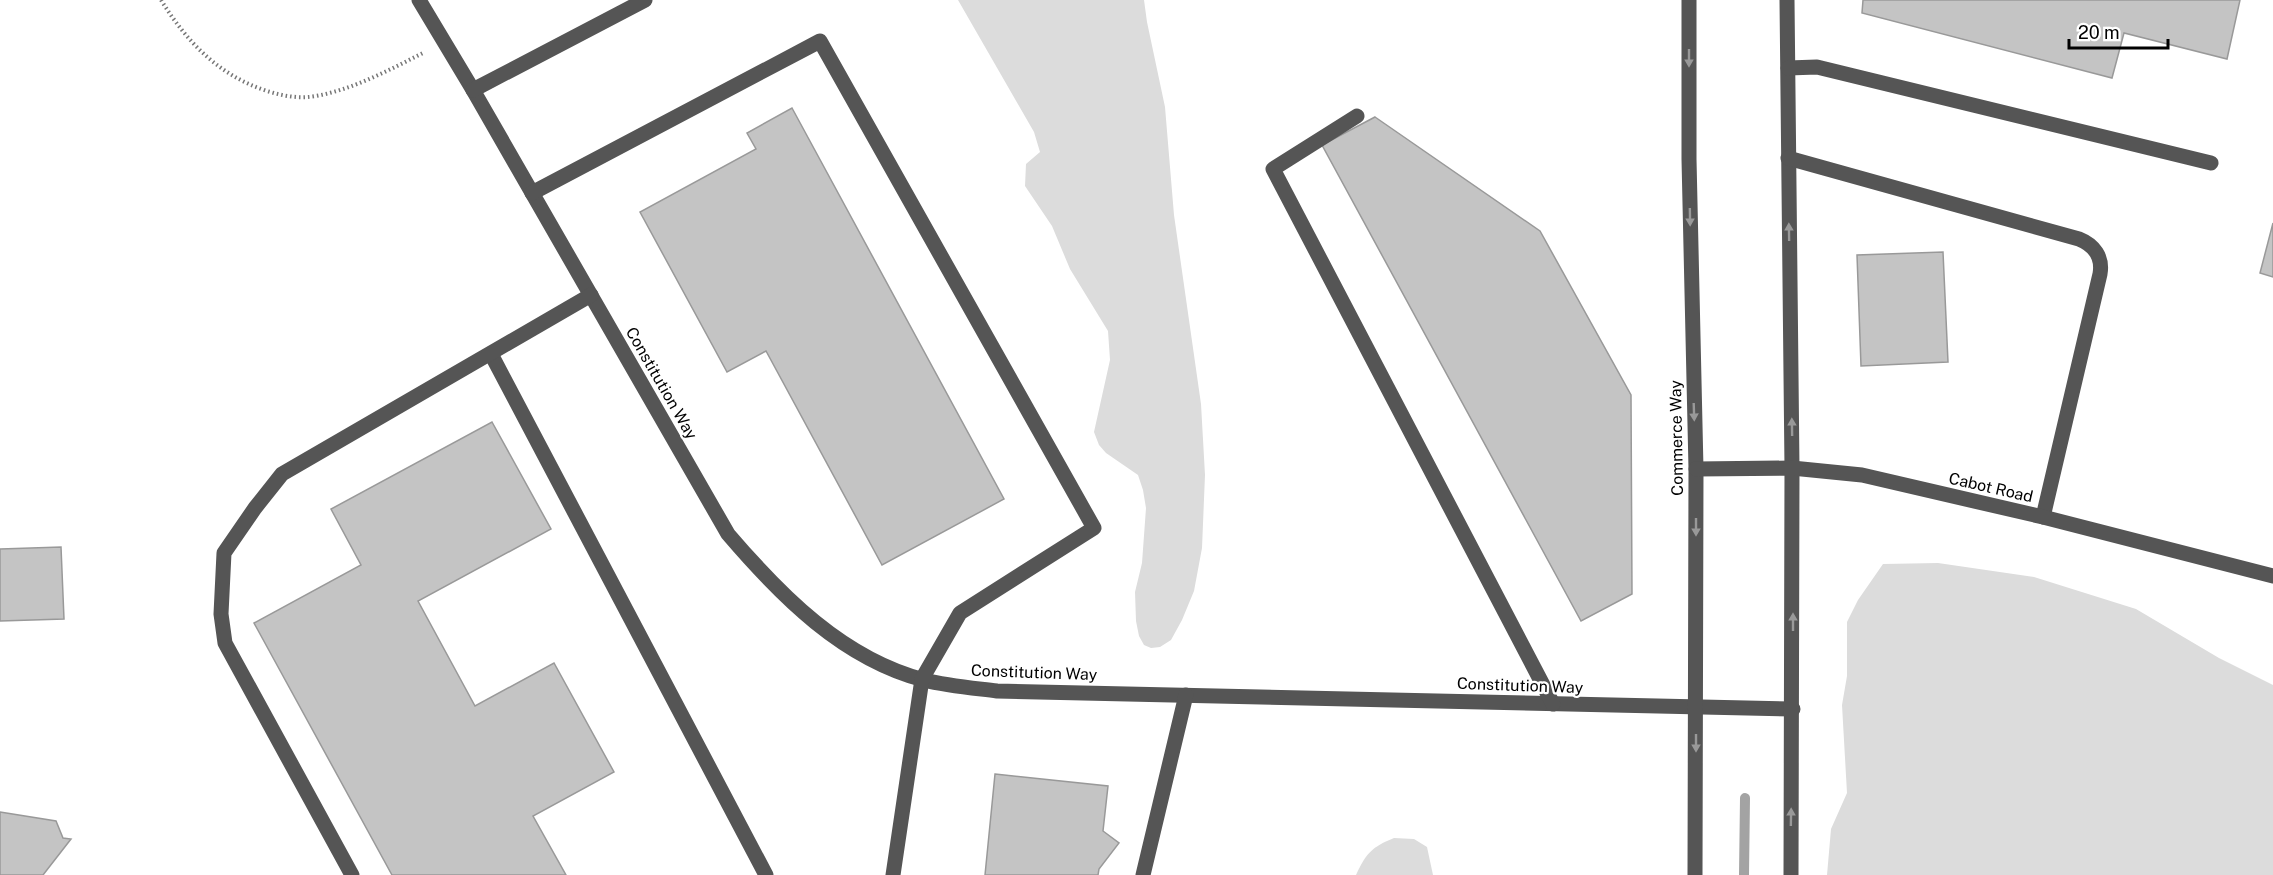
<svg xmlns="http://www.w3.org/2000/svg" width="2273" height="875" font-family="'Public Sans',sans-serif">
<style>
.green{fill:#dcdcdc}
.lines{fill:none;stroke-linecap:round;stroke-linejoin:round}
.stream{stroke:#a3a3a3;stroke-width:10}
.building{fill:#c4c4c4;stroke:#999;stroke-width:1.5}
.path{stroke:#777;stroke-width:4;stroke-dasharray:1.5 3;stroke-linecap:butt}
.minor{stroke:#555;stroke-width:15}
.oneway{fill:#999}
.labels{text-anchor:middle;stroke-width:4.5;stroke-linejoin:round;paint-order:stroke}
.street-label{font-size:16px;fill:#000;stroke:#fff}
</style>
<rect width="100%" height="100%" fill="#fff"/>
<!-- green -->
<g class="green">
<polygon points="958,0 1144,0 1147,22 1165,107 1174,215 1201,404 1205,475 1202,548 1194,591 1182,620 1171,640 1160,647 1151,648 1144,645 1139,636 1136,621 1135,592 1142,563 1146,508 1143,490 1138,475 1106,453 1099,445 1094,432 1110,360 1108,331 1070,269 1052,226 1025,186 1026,164 1040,152 1034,132"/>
<polygon points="1938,563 2034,577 2136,609 2219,658 2273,685 2273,875 1827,875 1831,829 1847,793 1842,705 1847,676 1847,622 1858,600 1883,564"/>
<path d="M 1394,838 L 1414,839 L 1427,847 L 1433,875 L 1356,875 C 1366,853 1372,847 1394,838 Z"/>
</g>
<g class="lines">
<!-- stream -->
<polyline class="stream" points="1744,875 1745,798"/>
</g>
<!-- building -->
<g class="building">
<polygon points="1863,0 2240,0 2227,59 2124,33 2112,78 1862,13"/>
<polygon points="792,108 1004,499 882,565 766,351 727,372 640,212 756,149 747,133"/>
<polygon points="1375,117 1540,231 1631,395 1632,594 1581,621 1322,145"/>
<polygon points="2273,223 2273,277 2260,273"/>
<polygon points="1943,252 1948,362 1861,366 1857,255"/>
<polygon points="492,422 551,529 418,601 475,706 554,663 614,772 533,816 566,875 392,875 254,623 361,565 331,509"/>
<polygon points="61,547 64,619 0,621 0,549"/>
<polygon points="995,774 1108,786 1103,831 1119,843 1099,869 1098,875 985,875"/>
<polygon points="0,812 56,821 63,838 71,839 43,875 0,875"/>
</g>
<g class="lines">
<!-- path -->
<path class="path" d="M 161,0 C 187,42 218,75 267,91 C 283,96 299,99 316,96 C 354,89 389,70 423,53"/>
<!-- minor -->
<g class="minor">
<path d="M 419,0 L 473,90 L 728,534 C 781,596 843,659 924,680 C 948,686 973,688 997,691 L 1793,709"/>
<polyline points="1689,0 1689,159 1696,469 1695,875"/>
<polyline points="1787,0 1792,468 1791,875"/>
<polyline points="1788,68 1817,67 2211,163"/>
<polyline points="473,90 645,0"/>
<polyline points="1357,116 1273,169 1553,704"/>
<path d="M 1788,158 L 2079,239 C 2094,245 2103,257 2100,274 L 2043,517"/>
<polyline points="532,193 820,41 1094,528 960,613 922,679 893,875"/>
<polyline points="491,354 766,875"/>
<polyline points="1696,469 1792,468 1862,475 2043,517 2273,576"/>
<polyline points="352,875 225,643 221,614 224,553 255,508 282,474 591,295"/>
<polyline points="1143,875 1186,695"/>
</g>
</g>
<!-- one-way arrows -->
<defs><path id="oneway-solid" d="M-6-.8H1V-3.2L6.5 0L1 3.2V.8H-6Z" transform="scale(1.5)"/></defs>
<g class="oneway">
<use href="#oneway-solid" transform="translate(1689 58) rotate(90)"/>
<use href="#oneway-solid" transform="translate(1690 217) rotate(89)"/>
<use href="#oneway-solid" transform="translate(1789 232) rotate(-91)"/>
<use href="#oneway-solid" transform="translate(1694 412) rotate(88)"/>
<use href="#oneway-solid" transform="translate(1792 427) rotate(-91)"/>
<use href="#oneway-solid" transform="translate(1696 527) rotate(90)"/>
<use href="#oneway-solid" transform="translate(1793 622) rotate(-90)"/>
<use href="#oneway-solid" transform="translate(1696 743) rotate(90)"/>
<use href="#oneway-solid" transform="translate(1791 817) rotate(-89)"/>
</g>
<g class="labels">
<!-- street labels -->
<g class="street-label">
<text transform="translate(662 383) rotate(60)" y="6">Constitution Way</text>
<text transform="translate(1676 438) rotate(-91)" y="6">Commerce Way</text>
<text transform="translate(1991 487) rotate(13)" y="6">Cabot Road</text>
<text transform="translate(1034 672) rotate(2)" y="6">Constitution Way</text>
<text transform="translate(1520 685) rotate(2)" y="6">Constitution Way</text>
</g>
</g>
<!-- scale -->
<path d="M2069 39v9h99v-9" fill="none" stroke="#000000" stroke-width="3"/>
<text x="2078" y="39" font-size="18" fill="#000000" stroke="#ffffff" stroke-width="4.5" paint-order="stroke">20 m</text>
</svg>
